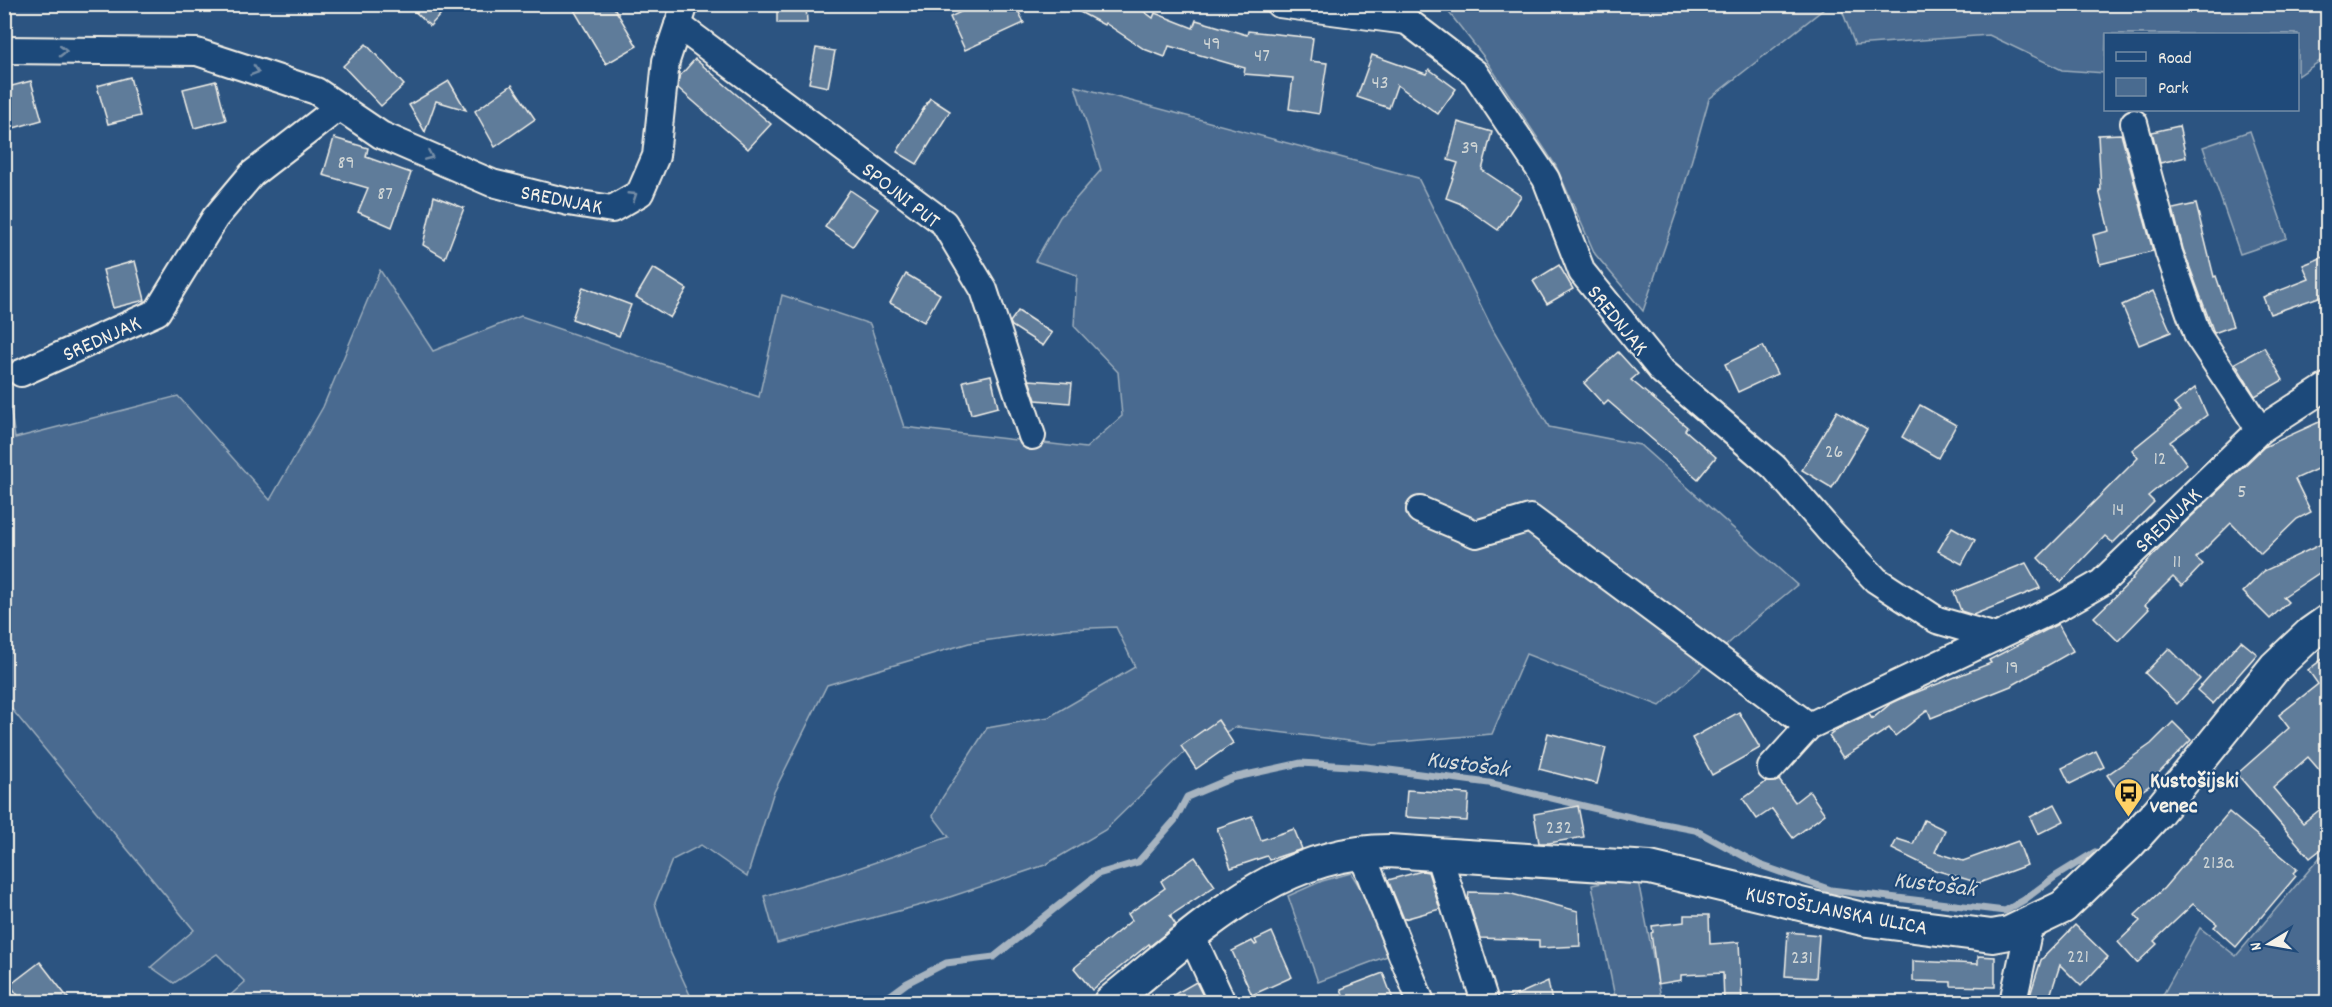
<svg xmlns="http://www.w3.org/2000/svg" width="2332" height="1007" font-family="Dekko,sans-serif">
<style>
.green{fill:#496b90;stroke:#9eaebc;stroke-width:1.5}
.lines{fill:none;stroke-linecap:round;stroke-linejoin:round}
.stream{stroke:#a7b4c0;stroke-width:7}
.building{fill:#5e7b9a;stroke:#f4f1e8;stroke-width:1.5}
.minor-casing{stroke:#f4f1e8;stroke-width:30}
.tertiary-casing{stroke:#f4f1e8;stroke-width:36}
.minor{stroke:#1f4a7a;stroke-width:26}
.tertiary{stroke:#1f4a7a;stroke-width:32}
.oneway{stroke:#748da6}
.labels{text-anchor:middle;stroke-width:4.5;stroke-linejoin:round;paint-order:stroke}
.number-label{font-size:20px;fill:#ced4d4}
.street-label{font-size:22px;fill:#f4f1e8;stroke:#1f4a7a}
.poi-label{font-size:22px;font-weight:bold;fill:#f4f1e8;stroke:#1f4a7a;text-anchor:start}
.water-label{font-size:24px;font-style:italic;fill:#dadddb;stroke:#1f4a7a}
</style>
<rect width="100%" height="100%" fill="#2c5481"/>
<filter id="ink" filterUnits="userSpaceOnUse"><feTurbulence type="fractalNoise" baseFrequency=".0167" numOctaves="2"/><feDisplacementMap in="SourceGraphic" scale="12" xChannelSelector="R" yChannelSelector="G"/><feConvolveMatrix kernelMatrix="1 2 1 2 8 2 1 2 1" color-interpolation-filters="sRGB"/></filter>
<g filter="url(#ink)">
<!-- green -->
<g class="green">
<polygon points="1443,5 1829,5 1709,99 1679,205 1643,311 1595,254 1556,166 1484,57"/>
<polygon points="1840,5 2327,5 2327,56 2298,76 2298,34 2106,34 2105,73 2062,70 1989,35 1855,45"/>
<polygon points="1075,86 1418,178 1494,332 1549,427 1640,445 1797,585 1752,622 1660,706 1526,654 1492,734 1374,744 1237,727 1190,747 1105,830 1045,865 944,899 777,943 764,896 841,874 949,837 933,816 942,798 987,728 1049,717 1135,667 1116,627 1067,629 969,643 827,685 773,794 747,877 701,845 672,860 655,903 668,947 691,997 606,1002 223,1002 245,982 217,954 174,983 151,967 194,930 5,701 4,368 15,438 178,396 270,500 323,407 380,270 433,351 521,316 759,397 782,295 870,324 904,427 1086,448 1122,416 1118,372 1074,326 1077,275 1035,261 1060,217 1101,170"/>
<polygon points="2250,131 2287,238 2240,254 2203,147"/>
<polygon points="2321,856 2328,864 2327,1002 2159,1002 2200,928 2236,956"/>
<polygon points="1351,873 1375,912 1390,955 1318,982 1288,896 1322,881"/>
<polygon points="1637,876 1662,1002 1616,1002 1592,885"/>
</g>
<g class="lines">
<!-- stream -->
<polyline class="stream" points="881,1002 907,983 946,963 994,957 1098,874 1138,862 1175,820 1187,797 1232,778 1301,763 1366,767 1489,783 1638,819 1695,830 1760,865 1831,890 2005,911 2024,900 2056,876 2095,852"/>
</g>
<!-- building -->
<g class="building">
<polygon points="407,4 450,4 430,26"/>
<polygon points="583,4 612,4 637,46 606,64 574,10"/>
<polygon points="777,4 806,4 807,23 777,23"/>
<polygon points="977,4 1015,4 1024,23 965,50 950,17"/>
<polygon points="1065,4 1134,4 1153,18 1155,13 1193,28 1196,20 1247,35 1248,31 1313,38 1310,61 1327,63 1319,114 1289,109 1293,78 1244,74 1245,68 1169,46 1165,57 1144,49 1105,23 1104,25"/>
<polygon points="366,44 404,85 381,106 343,66"/>
<polygon points="816,48 835,51 828,87 809,83"/>
<polygon points="1372,55 1426,74 1429,69 1456,89 1438,114 1397,85 1389,108 1357,97"/>
<polygon points="695,59 771,124 748,149 678,88 679,77"/>
<polygon points="130,77 140,116 108,124 97,86"/>
<polygon points="31,81 42,120 10,129 4,109 4,88"/>
<polygon points="216,81 226,120 194,128 183,89"/>
<polygon points="449,81 466,110 436,101 425,132 409,105"/>
<polygon points="512,85 535,119 495,147 475,111"/>
<polygon points="930,98 950,111 917,164 897,152"/>
<polygon points="1458,122 1492,132 1482,170 1521,196 1498,230 1459,203 1446,198 1458,163 1448,160"/>
<polygon points="2179,126 2186,157 2160,163 2152,132"/>
<polygon points="2121,134 2153,251 2100,264 2093,235 2109,231 2099,190 2101,190 2098,135"/>
<polygon points="334,138 368,148 366,157 411,173 392,227 358,212 368,188 323,175"/>
<polygon points="850,190 878,209 853,246 825,227"/>
<polygon points="434,196 464,208 445,258 423,245"/>
<polygon points="2196,204 2214,277 2216,276 2233,326 2214,333 2183,249 2173,209"/>
<polygon points="2328,255 2328,294 2270,314 2263,297 2309,279 2303,265"/>
<polygon points="135,261 145,300 113,308 103,270"/>
<polygon points="1559,265 1573,289 1547,304 1533,281"/>
<polygon points="653,268 687,289 670,318 636,297"/>
<polygon points="906,274 940,294 924,322 890,303"/>
<polygon points="583,287 631,305 619,336 572,319"/>
<polygon points="2153,291 2171,332 2139,345 2122,305"/>
<polygon points="1018,311 1052,333 1043,346 1012,326 1010,322"/>
<polygon points="1763,346 1777,374 1738,392 1725,364"/>
<polygon points="2264,347 2283,380 2255,396 2235,363"/>
<polygon points="1618,352 1638,374 1631,380 1687,427 1685,430 1716,457 1698,479 1608,401 1604,405 1584,383"/>
<polygon points="991,375 998,407 971,414 963,381"/>
<polygon points="1029,380 1072,383 1070,403 1036,400"/>
<polygon points="2195,388 2207,415 2170,442 2187,464 2148,496 2154,502 2113,543 2105,536 2061,582 2038,558 2138,458 2132,450 2180,411 2174,404"/>
<polygon points="1920,405 1956,425 1938,458 1902,437"/>
<polygon points="1837,411 1867,429 1832,488 1802,470"/>
<polygon points="2328,418 2328,464 2295,479 2311,512 2297,519 2261,554 2231,523 2196,558 2203,564 2182,586 2173,577 2145,605 2149,609 2118,641 2094,617 2133,579 2132,578 2171,536 2264,447"/>
<polygon points="1952,527 1975,540 1962,564 1938,551"/>
<polygon points="2328,541 2328,567 2283,597 2288,602 2270,619 2243,592 2264,571"/>
<polygon points="2026,563 2040,588 1973,615 1961,611 1954,592"/>
<polygon points="2058,624 2073,651 2011,686 1931,718 1928,710 1895,736 1889,728 1843,758 1829,736 1841,727 1869,714 1872,719 1890,704 1907,696 1991,663 1989,660"/>
<polygon points="2241,641 2257,654 2213,704 2197,690"/>
<polygon points="2169,648 2200,679 2177,704 2145,673"/>
<polygon points="2328,655 2328,780 2308,757 2273,788 2303,823 2328,803 2328,844 2310,858 2237,774 2289,728 2279,715 2318,684 2308,670"/>
<polygon points="1739,712 1760,748 1712,775 1692,738"/>
<polygon points="1218,720 1233,743 1196,769 1181,746"/>
<polygon points="2173,722 2191,740 2154,778 2156,781 2126,802 2107,775 2151,744"/>
<polygon points="1548,733 1606,748 1597,784 1539,769"/>
<polygon points="2096,751 2104,767 2070,784 2062,768"/>
<polygon points="1779,780 1795,802 1809,791 1825,814 1793,838 1772,809 1757,819 1743,799 1766,782 1775,782"/>
<polygon points="1407,790 1469,794 1467,821 1405,817"/>
<polygon points="2055,804 2064,821 2038,834 2030,817"/>
<polygon points="1578,806 1584,837 1549,843 1539,843 1534,814"/>
<polygon points="2229,812 2297,869 2293,873 2296,876 2236,947 2214,927 2217,924 2193,904 2154,941 2157,944 2137,963 2118,942 2140,921 2135,915 2164,888"/>
<polygon points="1252,816 1261,840 1294,829 1302,849 1269,860 1267,856 1231,868 1217,828"/>
<polygon points="1924,820 1945,830 1935,852 1963,861 2018,841 2027,865 1979,883 1935,870 1892,849 1897,839 1913,844"/>
<polygon points="1195,857 1215,886 1170,916 1176,925 1150,946 1149,944 1092,990 1074,968 1132,920 1128,914 1165,888 1161,881"/>
<polygon points="1422,871 1428,872 1440,909 1404,919 1388,880"/>
<polygon points="1469,892 1508,893 1578,911 1580,946 1539,948 1539,940 1480,938 1468,900"/>
<polygon points="1684,915 1709,915 1710,944 1739,942 1742,1002 1724,1002 1723,973 1681,975 1681,980 1658,984 1651,933 1653,932 1652,926 1684,922"/>
<polygon points="2075,925 2108,957 2081,986 2060,965 2048,1002 2028,1002 2041,960"/>
<polygon points="1272,932 1292,977 1252,995 1232,951 1252,941 1255,945 1257,944 1255,940"/>
<polygon points="1788,932 1819,935 1816,978 1785,976"/>
<polygon points="1978,956 1995,957 1995,987 1951,986 1951,982 1913,981 1913,961 1978,964"/>
<polygon points="40,962 71,1002 23,1002 10,985"/>
<polygon points="1383,973 1394,1002 1346,1002 1341,989"/>
<polygon points="1548,981 1552,1002 1501,1002"/>
<polygon points="1196,982 1206,1002 1161,1002"/>
</g>
<g class="lines">
<defs>
<g id="minor">
<polyline points="1279,4 1407,21 1475,73 1546,179 1582,272 1662,371 1774,467 1828,529 1876,580 1937,620 1996,637"/>
<polyline points="678,25 944,223 984,290 1032,436"/>
<polyline points="4,50 197,52 316,91 381,135 492,183 568,202 612,209 640,193 656,156 666,61 685,4"/>
<polyline points="2134,123 2169,253 2198,336 2260,430"/>
<polyline points="21,373 157,312 215,218 252,174 339,107"/>
<polyline points="1420,510 1476,534 1530,518 1809,726"/>
<polyline points="1771,768 1809,726 2059,607 2101,583 2260,430 2328,386"/>
<polyline points="1361,852 1421,1002"/>
<polyline points="1438,854 1485,1002"/>
<polyline points="1192,937 1222,1002"/>
<polyline points="2013,1002 2030,923"/>
</g>
<path id="tertiary" d="M 1110,1002 C 1194,935 1274,851 1389,851 L 1650,868 L 1867,920 L 1992,936 L 2009,933 L 2063,907 L 2127,846 L 2158,812 L 2275,667 L 2311,633 L 2328,621"/>
</defs>
<!-- minor casing -->
<use href="#minor" class="minor-casing"/>
<!-- tertiary casing -->
<use href="#tertiary" class="tertiary-casing"/>
<!-- minor -->
<use href="#minor" class="minor"/>
<!-- tertiary -->
<use href="#tertiary" class="tertiary"/>
</g>
<!-- one-way arrows -->
<defs><path id="oneway-chevron" d="M-2-3.5L2.5 0L-2 3.5" fill="none" stroke-width="1.6" stroke-linecap="round" stroke-linejoin="round" transform="scale(1.5)"/></defs>
<g class="oneway">
<use href="#oneway-chevron" transform="translate(63 51) rotate(1)"/>
<use href="#oneway-chevron" transform="translate(255 71) rotate(18)"/>
<use href="#oneway-chevron" transform="translate(429 156) rotate(23)"/>
<use href="#oneway-chevron" transform="translate(633 196) rotate(-33)"/>
</g>
</g>
<!-- icons -->
<defs>
<symbol id="bus-pin" viewBox="-11 -11 22 30"><path d="M0 17L-7.5 6A9.5 9.5 0 1 1 7.5 6Z" fill="#ffd166" stroke="#1f4a7a"/><path d="M-5-6H5V4H4V6H2V4H-2V6H-4V4H-5ZM-3.5-4V0h7V-4ZM-3.5 1.2v1.5H-2V1.2ZM2 1.2v1.5H3.5V1.2Z" fill="#111"/></symbol>
</defs>
<g fill-rule="evenodd">
<use href="#bus-pin" x="2112" y="776" width="33" height="45"/>
</g>
<g class="labels">
<!-- number labels -->
<g class="number-label">
<text x="1212" y="49">49</text>
<text x="1262" y="61">47</text>
<text x="1380" y="88">43</text>
<text x="1470" y="153">39</text>
<text x="346" y="168">89</text>
<text x="385" y="199">87</text>
<text x="1834" y="457">26</text>
<text x="2160" y="464">12</text>
<text x="2242" y="497">5</text>
<text x="2118" y="515">14</text>
<text x="2177" y="567">11</text>
<text x="2012" y="673">19</text>
<text x="1559" y="833">232</text>
<text x="2218" y="868">213a</text>
<text x="2078" y="962">221</text>
<text x="1802" y="963">231</text>
</g>
<!-- street labels -->
<g class="street-label">
<text transform="translate(902 194) rotate(38)" y="8">SPOJNI PUT</text>
<text transform="translate(562 198) rotate(11)" y="8">SREDNJAK</text>
<text transform="translate(1619 319) rotate(51)" y="8">SREDNJAK</text>
<text transform="translate(101 337) rotate(-24)" y="8">SREDNJAK</text>
<text transform="translate(2167 519) rotate(-44)" y="8">SREDNJAK</text>
<text transform="translate(1837 909) rotate(11)" y="8">KUSTOŠIJANSKA ULICA</text>
</g>
<!-- poi labels -->
<g class="poi-label">
<text x="2150" y="787">Kustošijski<tspan x="2150" dy="25">venec</tspan></text>
</g>
<!-- water labels -->
<g class="water-label">
<text transform="translate(1468 763) rotate(8)" y="8">Kustošak</text>
<text transform="translate(1935 883) rotate(7)" y="8">Kustošak</text>
</g>
</g>
<!-- margin -->
<rect width="2332" height="1007" fill="none" stroke="#1f4a7a" stroke-width="24"/>
<rect x="12" y="12" width="2308" height="983" fill="none" stroke="#f4f1e8" stroke-width="2" filter="url(#ink)"/>
<!-- legend -->
<rect x="2104" y="33" width="195" height="78" fill="#1f4a7a" stroke="#748da6" stroke-width="1.5"/>
<rect x="2116" y="52" width="30" height="9" fill="#1f4a7a" stroke="#748da6" stroke-width="1.5"/>
<text x="2158" y="63" font-size="18" fill="#f4f1e8">Road</text>
<rect x="2116" y="78" width="30" height="18" fill="#496b90" stroke="#748da6" stroke-width="1.5"/>
<text x="2158" y="93" font-size="18" fill="#f4f1e8">Park</text>
<!-- north arrow -->
<g transform="translate(2269 944) rotate(259)" stroke="#1f4a7a" stroke-width="4.5" paint-order="stroke">
<path d="M0-4.5L10 22L0 15L-10 22Z" fill="#f4f1e8"/>
<text y="-9" font-size="16" font-weight="bold" text-anchor="middle" fill="#f4f1e8">N</text>
</g>
</svg>
